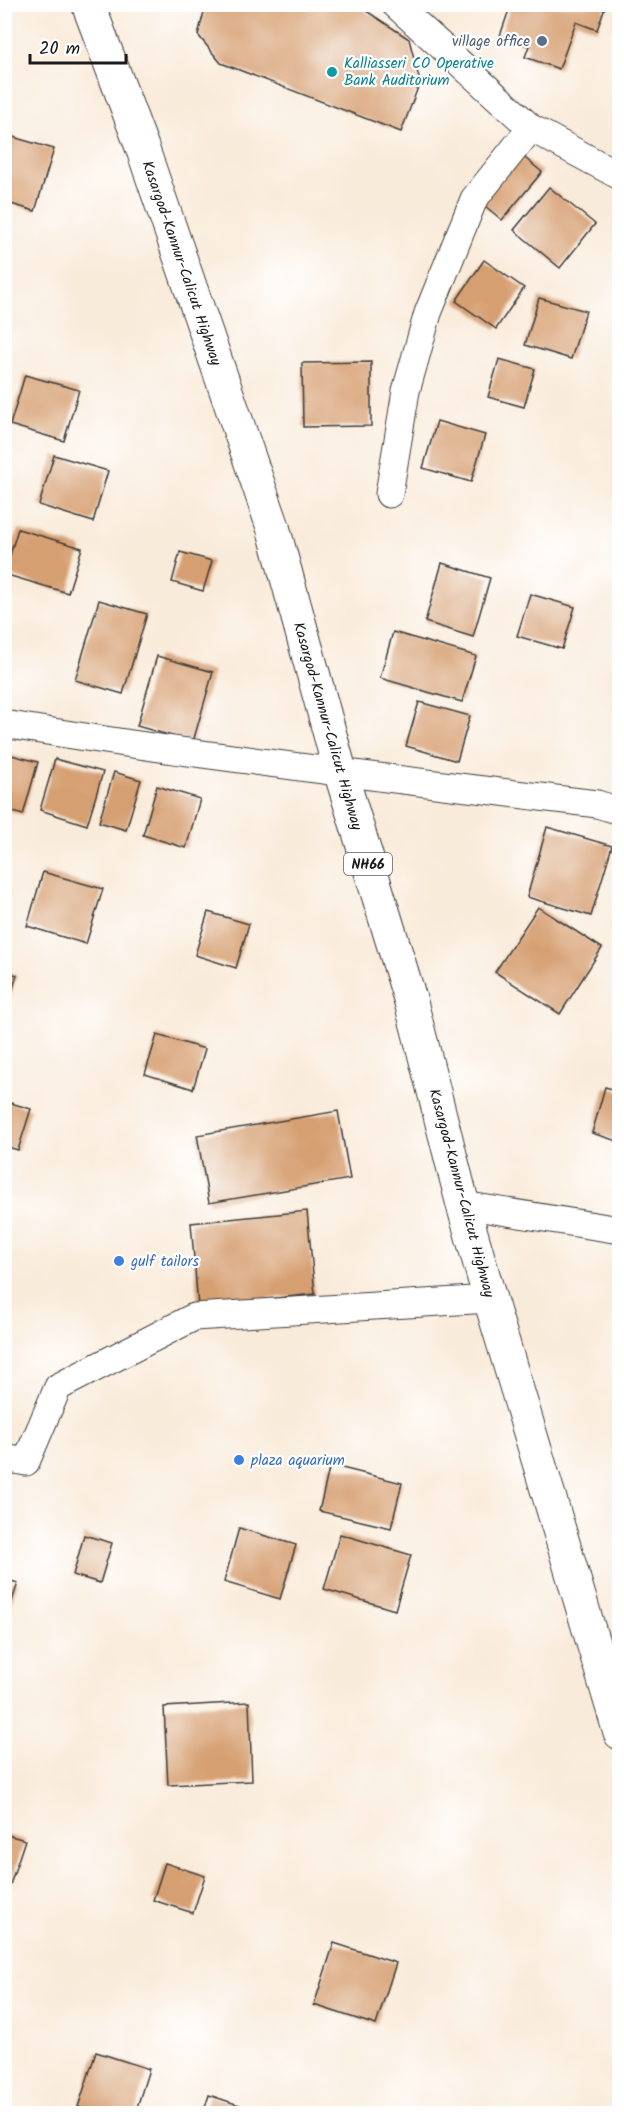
<svg xmlns="http://www.w3.org/2000/svg" width="624" height="2118" font-family="Kalam,sans-serif">
<style>
.building{fill:#d69f71}
.lines{fill:none;stroke-linecap:round;stroke-linejoin:round}
.street-casing{stroke:#3d3b38;stroke-width:29}
.highway-casing{stroke:#3d3b38;stroke-width:35}
.street{stroke:#fff;stroke-width:27}
.highway{stroke:#fff;stroke-width:33}
.service-dot{fill:#5c6f8a;stroke:#fff;stroke-width:2}
.culture-dot{fill:#0f9aa8;stroke:#fff;stroke-width:2}
.shop-dot{fill:#3f7fe0;stroke:#fff;stroke-width:2}
.labels{text-anchor:middle;stroke-width:4.5;stroke-linejoin:round;paint-order:stroke}
.shield{fill:#fff;stroke:#606060;stroke-width:1.5}
.shield-label{font-size:14px;font-weight:bold;fill:#1c1c1c}
.service-label{font-size:15px;fill:#4e5e75;stroke:#fff;text-anchor:end}
.culture-label{font-size:15px;fill:#0d838f;stroke:#fff;text-anchor:start}
.street-label{font-size:15px;fill:#1c1c1c;stroke:#fff}
.shop-label{font-size:15px;fill:#366cbe;stroke:#fff;text-anchor:start}
</style>
<rect width="100%" height="100%" fill="#fff"/>
<filter id="ink" filterUnits="userSpaceOnUse"><feTurbulence type="fractalNoise" baseFrequency=".0167" numOctaves="2"/><feDisplacementMap in="SourceGraphic" scale="12" xChannelSelector="R" yChannelSelector="G"/><feConvolveMatrix kernelMatrix="1 2 1 2 8 2 1 2 1" color-interpolation-filters="sRGB"/></filter>
<filter id="wash" filterUnits="userSpaceOnUse"><feTurbulence type="fractalNoise" baseFrequency=".008" numOctaves="4" result="noise"/><feDisplacementMap in="SourceGraphic" scale="24" xChannelSelector="R" yChannelSelector="G"/><feGaussianBlur stdDeviation="1.35" result="paint"/><feColorMatrix in="noise" values="0 0 0 0 0 0 0 0 0 0 0 0 0 0 0 0 0 1.4 0 .05"/><feComposite in="paint" operator="in"/></filter>
<g filter="url(#wash)">
<rect width="100%" height="100%" fill="#f9ebda"/>
<g id="blocks">
<!-- building -->
<g class="building">
<polygon points="206,4 356,4 409,39 420,82 401,132 221,63 198,35"/>
<polygon points="511,4 581,6 606,4 597,30 576,22 559,69 525,57 529,46 500,36"/>
<polygon points="6,135 54,149 35,211 4,202"/>
<polygon points="520,154 542,172 502,220 480,202"/>
<polygon points="549,187 595,224 560,268 514,230"/>
<polygon points="484,260 524,288 496,329 456,301"/>
<polygon points="539,298 586,311 571,359 525,345"/>
<polygon points="499,359 535,369 524,407 488,397"/>
<polygon points="371,362 371,426 303,427 302,363"/>
<polygon points="25,375 79,390 64,441 10,425"/>
<polygon points="437,421 485,435 471,482 423,468"/>
<polygon points="54,455 108,471 93,522 39,505"/>
<polygon points="18,529 82,548 68,593 4,574"/>
<polygon points="180,552 212,561 203,591 172,582"/>
<polygon points="442,563 490,578 473,637 425,622"/>
<polygon points="530,594 575,607 562,649 517,636"/>
<polygon points="99,600 147,614 123,694 75,680"/>
<polygon points="393,632 476,656 462,702 380,678"/>
<polygon points="157,656 213,672 193,742 137,726"/>
<polygon points="419,702 470,716 457,761 406,746"/>
<polygon points="4,753 38,762 23,815 4,809"/>
<polygon points="55,759 103,772 87,825 40,810"/>
<polygon points="114,772 141,780 126,830 99,822"/>
<polygon points="157,786 200,799 186,848 143,835"/>
<polygon points="547,827 612,846 591,916 527,897"/>
<polygon points="43,872 103,889 86,944 27,926"/>
<polygon points="538,907 602,948 560,1014 495,972"/>
<polygon points="208,912 249,924 236,968 195,955"/>
<polygon points="4,971 17,975 5,1015 4,1015"/>
<polygon points="157,1035 205,1049 193,1089 145,1074"/>
<polygon points="605,1087 620,1091 620,1142 592,1133"/>
<polygon points="4,1101 31,1109 18,1150 4,1146"/>
<polygon points="338,1111 350,1179 209,1203 197,1135"/>
<polygon points="307,1211 315,1294 198,1306 191,1223"/>
<polygon points="330,1465 402,1483 391,1528 319,1511"/>
<polygon points="239,1528 296,1545 280,1599 224,1582"/>
<polygon points="340,1534 411,1555 395,1610 324,1589"/>
<polygon points="84,1535 112,1543 100,1583 73,1575"/>
<polygon points="4,1579 18,1583 7,1616 4,1615"/>
<polygon points="249,1702 252,1781 168,1785 164,1707"/>
<polygon points="4,1834 25,1840 9,1888 4,1887"/>
<polygon points="165,1863 205,1876 193,1913 153,1900"/>
<polygon points="334,1943 396,1963 376,2025 314,2005"/>
<polygon points="96,2052 149,2069 135,2114 98,2114 78,2107"/>
<polygon points="209,2095 263,2113 263,2114 203,2114"/>
</g>
</g>
</g>
<g filter="url(#ink)">
<use href="#blocks" fill-opacity="0" stroke="#3d3b38" stroke-width="1.5"/>
<g class="lines">
<defs>
<g id="street">
<polyline points="395,4 531,128 620,176"/>
<polyline points="389,494 406,391 428,313 474,199 531,128"/>
<path d="M 4,724 C 201,757 399,779 597,804 L 620,811"/>
<polyline points="463,1205 620,1230"/>
<polyline points="4,1458 26,1462 58,1387 194,1317 490,1299"/>
</g>
<polyline id="highway" points="88,4 142,147 273,527 340,771 411,1002 463,1205 490,1299 620,1733"/>
</defs>
<!-- street casing -->
<use href="#street" class="street-casing"/>
<!-- highway casing -->
<use href="#highway" class="highway-casing"/>
<!-- street -->
<use href="#street" class="street"/>
<!-- highway -->
<use href="#highway" class="highway"/>
</g>
</g>
<!-- markers -->
<circle class="service-dot" cx="542" cy="41" r="6"/>
<circle class="culture-dot" cx="332" cy="72" r="6"/>
<g class="shop-dot">
<circle cx="119" cy="1261" r="6"/>
<circle cx="239" cy="1460" r="6"/>
</g>
<g class="labels">
<!-- shield labels -->
<rect class="shield" x="344" y="853" width="48" height="22" rx="4.5"/>
<g class="shield-label">
<text x="368" y="869">NH66</text>
</g>
<!-- service labels -->
<g class="service-label">
<text x="530" y="46">village office</text>
</g>
<!-- culture labels -->
<g class="culture-label">
<text x="344" y="68">Kalliasseri CO Operative<tspan x="344" dy="17">Bank Auditorium</tspan></text>
</g>
<!-- street labels -->
<g class="street-label">
<text transform="translate(182 263) rotate(71)" y="5">Kasargod-Kannur-Calicut Highway</text>
<text transform="translate(328 726) rotate(74)" y="5">Kasargod-Kannur-Calicut Highway</text>
<text transform="translate(462 1193) rotate(75)" y="5">Kasargod-Kannur-Calicut Highway</text>
</g>
<!-- shop labels -->
<g class="shop-label">
<text x="131" y="1266">gulf tailors</text>
<text x="251" y="1465">plaza aquarium</text>
</g>
</g>
<!-- margin -->
<rect width="624" height="2118" fill="none" stroke="#fff" stroke-width="24"/>
<!-- scale -->
<path d="M30 54v9h96v-9" fill="none" stroke="#1c1c1c" stroke-width="3"/>
<text x="39" y="54" font-size="18" fill="#1c1c1c" stroke="#ffffff" stroke-width="4.5" paint-order="stroke">20 m</text>
</svg>
